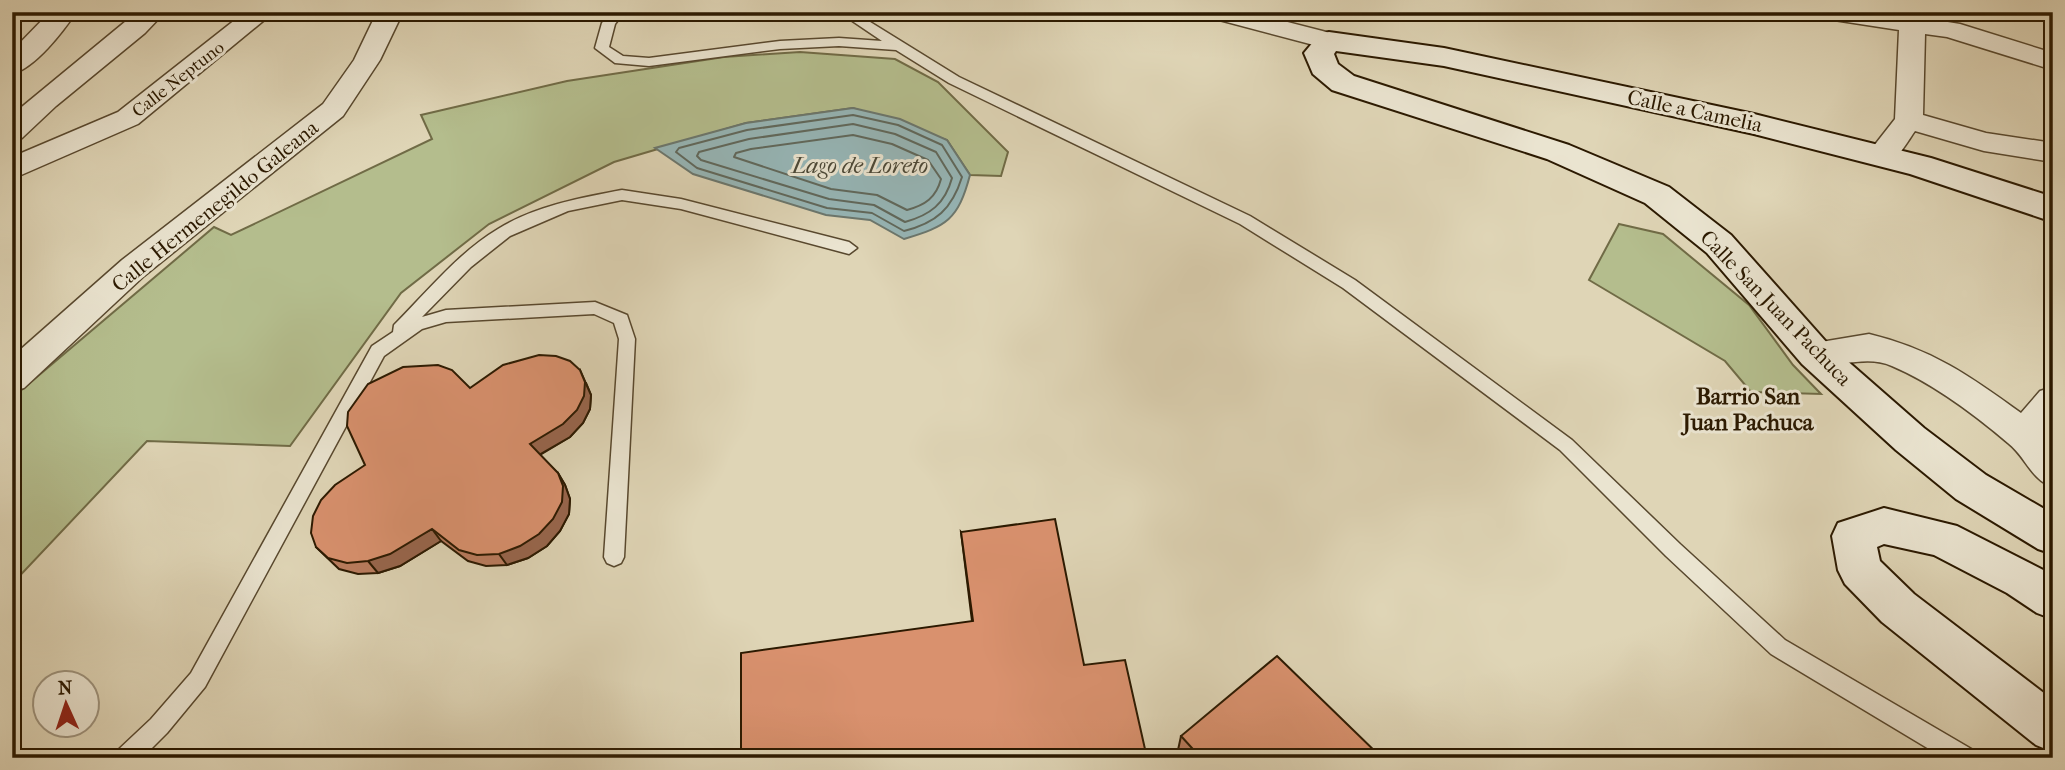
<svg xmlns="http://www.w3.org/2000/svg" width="2065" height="770" font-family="'IM FELL French Canon',serif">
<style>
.green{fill:#b4bd8d;stroke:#706b46;stroke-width:2}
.water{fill:#96b6b7;stroke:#6b776e;stroke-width:2}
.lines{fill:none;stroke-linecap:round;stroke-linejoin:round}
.shore{stroke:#60685c;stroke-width:2}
.lane-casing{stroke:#58482e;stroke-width:3}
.street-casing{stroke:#58482e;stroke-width:3}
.secondary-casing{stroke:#2b1900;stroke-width:4}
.lane{fill:#eae4d0;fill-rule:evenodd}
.street{fill:#eae4d0;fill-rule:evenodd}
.secondary{fill:#eae4d0;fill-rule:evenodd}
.wall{fill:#bb7d5f;stroke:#2b1900;stroke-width:2}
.shaded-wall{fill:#98664d;stroke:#2b1900;stroke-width:2}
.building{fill:#d9916e;stroke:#2b1900;stroke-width:2}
.labels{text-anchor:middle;stroke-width:6;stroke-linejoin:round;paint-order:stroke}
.far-street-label{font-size:18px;fill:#2b1900;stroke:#eae4d0}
.street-label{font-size:21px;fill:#2b1900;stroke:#eae4d0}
.water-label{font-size:23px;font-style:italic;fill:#4b4837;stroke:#eae4d0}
.neighbourhood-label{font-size:23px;font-weight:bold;fill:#2b1900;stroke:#eae4d0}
</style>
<rect width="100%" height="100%" fill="#dfd5b6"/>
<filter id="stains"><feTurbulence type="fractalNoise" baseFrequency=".00286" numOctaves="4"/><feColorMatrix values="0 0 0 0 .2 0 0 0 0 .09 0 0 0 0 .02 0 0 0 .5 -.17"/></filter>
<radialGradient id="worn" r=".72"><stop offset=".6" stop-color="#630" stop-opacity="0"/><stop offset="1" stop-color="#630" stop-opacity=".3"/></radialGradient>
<!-- green -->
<g class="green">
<polygon points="800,52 895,59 938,82 1008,152 1001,176 970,175 947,140 853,108 746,123 614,162 489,224 401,293 290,446 147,441 12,584 12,398 214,227 231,235 432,139 421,115 567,81 724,57"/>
<polygon points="1619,224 1663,234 1749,305 1793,365 1821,394 1751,392 1725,361 1589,280"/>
</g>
<!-- water -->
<path class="water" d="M 853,108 L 900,119 L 947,140 L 970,175 C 958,220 947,226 904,239 L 870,220 L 826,215 L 693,174 L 655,148 L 746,123 Z"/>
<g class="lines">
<!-- shore -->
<g class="shore">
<path d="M 853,115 L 898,125 L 942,145 L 962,177 C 952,209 936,223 904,231 L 872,213 L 827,208 L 697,168 L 676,152 L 679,148 L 747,130 Z"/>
<path d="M 853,124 L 895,134 L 936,152 L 952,178 C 945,204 930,215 905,222 L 874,205 L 829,199 L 701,160 L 697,156 L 699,152 L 749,139 Z"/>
<path d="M 853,135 L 892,144 L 928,160 L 941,179 C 936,198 925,205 907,210 L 877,195 L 831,189 L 734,157 L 736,153 L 751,149 Z"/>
</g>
<defs>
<g id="lane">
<polygon points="611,12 624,12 615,24 609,47 623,56 649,58 780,41 839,38 882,41 839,12 854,12 959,77 1250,216 1355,280 1572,440 1680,544 1785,640 1973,750 1976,758 1944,758 1771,654 1666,556 1560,450 1343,288 1240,224 949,83 896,50 839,46 780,49 649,66 615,63 595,48 602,23"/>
<path d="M 622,190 L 681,199 L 849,242 L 857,248 L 849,254 L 681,209 L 622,200 L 568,211 L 510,236 L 471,267 L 422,317 L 446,310 L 595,302 L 627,315 L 635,339 L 624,557 L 621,563 L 614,566 L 607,563 L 604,557 L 619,339 L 614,323 L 594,314 L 446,322 L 422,329 L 384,356 L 205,687 L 167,733 L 142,758 L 115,758 L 118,750 L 151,719 L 191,673 L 372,346 L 393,332 L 394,325 C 427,292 458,253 498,229 C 535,206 580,198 622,190 Z"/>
</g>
<g id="street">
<path d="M 50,12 L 76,12 C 63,32 35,68 12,74 L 12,51 Z"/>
<polygon points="137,12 165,12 145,33 56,106 22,138 12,141 12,115"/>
<polygon points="245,12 274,12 138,124 12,179 12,157 118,112"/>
<polygon points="377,12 403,12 380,60 343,116 144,276 24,388 12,391 12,357 122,260 323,104 354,60"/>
<polygon points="1204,12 1248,12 1338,35 1342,41 1338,47 1329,49 1208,17"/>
<path d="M 1821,12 L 1921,12 L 1923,18 L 1960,24 L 2053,53 L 2053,70 L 1947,37 L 1925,34 L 1923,115 L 1986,133 L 2053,143 L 2053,162 L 1984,151 L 1915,131 C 1903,148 1894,169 1871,163 L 1866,156 L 1895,119 L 1899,30 L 1834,20 L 1825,17 Z"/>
<path d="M 1869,334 C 1932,349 1970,376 2021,413 L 2040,391 L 2053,387 L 2053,426 L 2045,435 L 2053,445 L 2053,487 C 2031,480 2026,457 2008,443 C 1974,414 1934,384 1892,366 C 1862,353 1832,372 1803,363 L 1798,354 L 1803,345 Z"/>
</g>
<g id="secondary">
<polygon points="1329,32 1444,48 1754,114 1931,158 2053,197 2053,222 1910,174 1754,134 1444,66 1336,51 1334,54 1338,64 1354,76 1569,145 1669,187 1731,235 1828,344 1924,428 1986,475 2053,514 2053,554 2038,549 1956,499 1896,450 1802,364 1707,253 1645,203 1547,159 1332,90 1313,74 1304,53 1319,35"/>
<polygon points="1884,508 1957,526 2053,575 2053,619 2037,613 2007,593 1934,555 1884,544 1877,547 1880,561 1914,594 2053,700 2053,752 2036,745 1882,622 1845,584 1838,570 1832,536 1838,523"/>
</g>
</defs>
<!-- lane casing -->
<use href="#lane" class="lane-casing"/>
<!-- street casing -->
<use href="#street" class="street-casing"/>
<!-- secondary casing -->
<use href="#secondary" class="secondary-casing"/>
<!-- lane -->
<use href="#lane" class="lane"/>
<!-- street -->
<use href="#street" class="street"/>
<!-- secondary -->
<use href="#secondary" class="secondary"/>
</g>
<!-- wall -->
<g class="wall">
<polygon points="586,383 591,395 590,409 583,423 570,437 540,455 558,473 565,485 570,499 569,514 560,531 547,546 528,558 507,565 486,566 468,561 441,541 400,566 378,573 358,574 339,569 316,547 365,465 470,388"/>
<polygon points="961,532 1084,665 972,621"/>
<polygon points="1181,736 1382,758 1185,758 1178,750"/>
</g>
<!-- shaded-wall -->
<g class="shaded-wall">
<polygon points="580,370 591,395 590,409 583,423 570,437 537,456 530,444"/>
<polygon points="558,473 565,485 570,499 569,514 560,531 547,546 528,558 507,565 499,554"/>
<polygon points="432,529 441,541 400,566 378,573 368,561"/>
</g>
<!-- building -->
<g class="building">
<polygon points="539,355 556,356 570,361 580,370 585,382 584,396 577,410 563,424 530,444 558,473 563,486 562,502 553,519 539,534 520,546 499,554 477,555 459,550 432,529 390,554 368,561 347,563 328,558 316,547 311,533 313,516 321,500 335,485 365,465 347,426 348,412 368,384 403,367 438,365 452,370 470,388 503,365"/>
<polygon points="1055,519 1084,665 1125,660 1147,758 741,758 741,653 973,621 961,532"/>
<polygon points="1277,656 1382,758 1201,758 1181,736"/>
</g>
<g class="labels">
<!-- far-street labels -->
<g class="far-street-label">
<text transform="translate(178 79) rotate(-38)" y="6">Calle Neptuno</text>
</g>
<!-- street labels -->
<g class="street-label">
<text transform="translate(1695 111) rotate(12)" y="7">Calle a Camelia</text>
<text transform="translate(215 206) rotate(-39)" y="7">Calle Hermenegildo Galeana</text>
<text transform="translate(1776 308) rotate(46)" y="7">Calle San Juan Pachuca</text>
</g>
<!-- water labels -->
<g class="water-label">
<text x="860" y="173">Lago de Loreto</text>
</g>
<!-- neighbourhood labels -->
<g class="neighbourhood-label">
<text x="1748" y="404">Barrio San<tspan x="1748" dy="26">Juan Pachuca</tspan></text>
</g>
</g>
<!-- margin -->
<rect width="2065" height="770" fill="none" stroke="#dfd5b6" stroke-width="42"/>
<rect x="14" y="14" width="2037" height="742" fill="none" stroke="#2b1900" stroke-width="3.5"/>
<rect x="21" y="21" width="2023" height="728" fill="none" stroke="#2b1900" stroke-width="2"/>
<!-- north arrow -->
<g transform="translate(66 704) rotate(357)"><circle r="33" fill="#eae4d0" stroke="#9e937d" stroke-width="2"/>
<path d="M0-5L12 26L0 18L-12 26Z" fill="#8f2418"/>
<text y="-10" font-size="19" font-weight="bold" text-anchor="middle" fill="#2b1900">N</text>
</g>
<rect width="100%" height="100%" filter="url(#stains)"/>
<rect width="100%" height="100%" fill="url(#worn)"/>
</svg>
